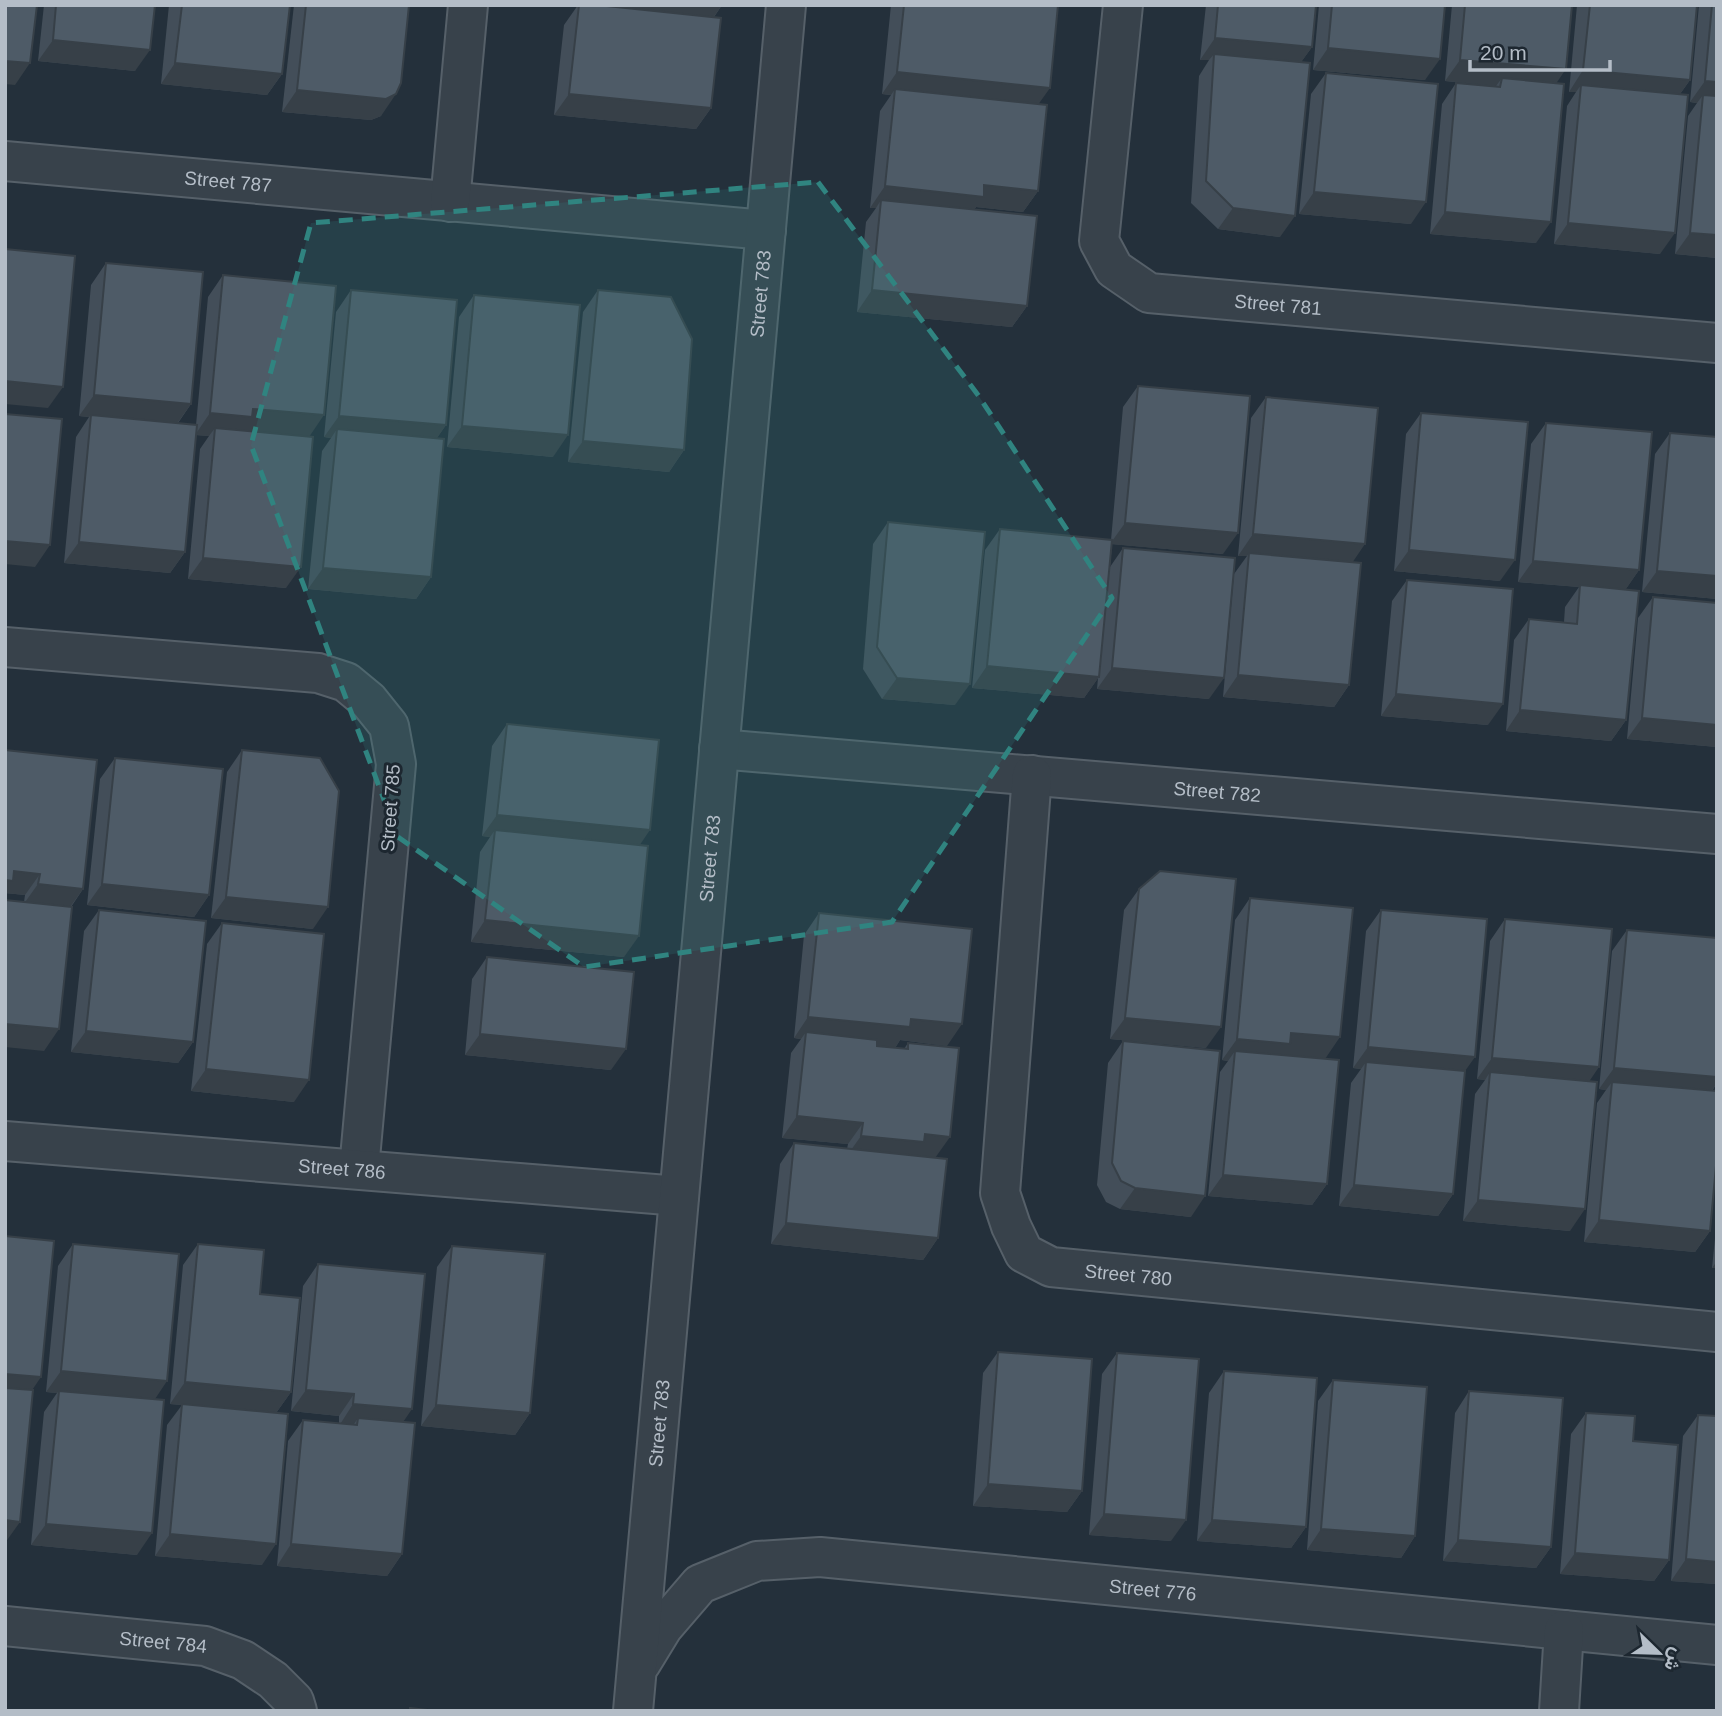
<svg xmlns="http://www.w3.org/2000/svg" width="1722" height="1716" font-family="Helvetica,Vazirmatn,sans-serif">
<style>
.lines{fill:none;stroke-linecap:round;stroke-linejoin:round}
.minor-casing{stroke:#566069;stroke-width:42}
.minor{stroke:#38424b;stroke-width:38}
.wall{fill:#434e59}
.shaded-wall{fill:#374048}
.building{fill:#4e5b67;stroke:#374048;stroke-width:2}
.marked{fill:#308480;fill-opacity:0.2;stroke:#308480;stroke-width:5;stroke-dasharray:14 9;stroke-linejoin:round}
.labels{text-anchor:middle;stroke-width:6;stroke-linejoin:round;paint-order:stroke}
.street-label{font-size:19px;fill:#b4bdc7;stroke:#1d2730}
</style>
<rect width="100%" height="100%" fill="#24303b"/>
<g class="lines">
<defs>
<g id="minor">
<path id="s1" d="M 1123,5 L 1099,241 L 1114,269 L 1149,293 L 1717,343"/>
<path id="s2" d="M 5,161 L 766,230"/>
<polyline points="450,202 468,5"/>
<polyline points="5,647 318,673 346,682 369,701 389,726 396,764 359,1169"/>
<path id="s3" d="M 719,749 L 1717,834"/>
<path id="s4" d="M 1032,775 L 1000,1193 L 1011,1226 L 1024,1253 L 1051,1267 L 1717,1332"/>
<path id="s5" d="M 5,1141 L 679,1196"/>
<path id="s6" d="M 5,1626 L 205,1646 L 243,1660 L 273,1680 L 294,1701 L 297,1711"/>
<path id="s7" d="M 641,1663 L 663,1627 L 700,1584 L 757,1561 L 820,1557 L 1717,1645"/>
<path id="s8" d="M 633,1711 L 786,5"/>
<polyline points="1559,1711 1564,1630"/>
</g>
</defs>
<!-- minor casing -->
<use href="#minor" class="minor-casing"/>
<!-- minor -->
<use href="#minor" class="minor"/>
</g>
<!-- wall -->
<g class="wall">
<polygon points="44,5 155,5 135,71 38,61"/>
<polygon points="169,5 290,5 282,74 267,95 161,84"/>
<polygon points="294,5 409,5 381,116 371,120 282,112"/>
<polygon points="578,5 722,5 714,17 711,108 696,129 554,115 564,25"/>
<polygon points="891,5 1058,5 1038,104 1038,191 1023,212 976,207 974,210 1027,306 1012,327 857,312 866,222 876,208 870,208 880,111 891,95 882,94"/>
<polygon points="1206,5 1316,5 1312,47 1301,62 1280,237 1218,229 1191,203 1199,76 1209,60 1200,60"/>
<polygon points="1319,5 1445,5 1425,80 1313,70"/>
<polygon points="1452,5 1572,5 1556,83 1536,243 1430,234 1442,104 1456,83 1496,86 1445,81"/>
<polygon points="1577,5 1697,5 1690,80 1680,94 1660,254 1554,244 1567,106 1576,92 1569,92"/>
<polygon points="1699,5 1717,5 1717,258 1675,254 1688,116 1697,103 1690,102"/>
<polygon points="1326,73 1411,224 1299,214 1311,94"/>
<polygon points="106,263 191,404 178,423 196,425 208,297 223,275 309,436 286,588 188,579 200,449 209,436 196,435 185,552 170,573 64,563 76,437 89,417 79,416 91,285"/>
<polygon points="351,290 446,425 436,439 431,577 416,599 308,589 322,451 331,438 324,437 336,312"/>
<polygon points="598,290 684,450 669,472 568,462 583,312"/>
<polygon points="474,295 553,457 447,447 459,317"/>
<polygon points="1138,386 1223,554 1112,544 1110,567 1123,548 1209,699 1097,689 1098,678 1084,698 972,688 985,550 1000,529 1111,540 1123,407"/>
<polygon points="1266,397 1353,563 1349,685 1334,707 1223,697 1234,574 1247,556 1238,556 1251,418"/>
<polygon points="1421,413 1500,581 1394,571 1406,434"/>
<polygon points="1546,423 1639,570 1625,590 1626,720 1611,741 1506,731 1514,640 1529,619 1564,622 1565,607 1579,587 1518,582 1531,444"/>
<polygon points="1670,433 1717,599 1642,592 1655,454"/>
<polygon points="888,522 955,705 882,699 863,669 873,544"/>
<polygon points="1407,580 1488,725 1381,716 1392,601"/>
<polygon points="1653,597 1717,747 1627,739 1638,618"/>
<polygon points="507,724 640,845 624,957 471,942 480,852 490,837 482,836 492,746"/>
<polygon points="5,750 83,889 71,907 44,1051 24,902 25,895 5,893"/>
<polygon points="242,750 313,929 211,918 227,772"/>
<polygon points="115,758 209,895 194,917 87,905 100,779"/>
<polygon points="1139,889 1206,1048 1110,1039 1124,910"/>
<polygon points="1250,898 1325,1059 1282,1055 1327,1184 1312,1205 1208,1196 1220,1072 1228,1061 1222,1060 1235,920"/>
<polygon points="99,910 193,1042 178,1063 71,1052 84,931"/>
<polygon points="1381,910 1465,1071 1453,1194 1438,1216 1339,1206 1351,1083 1361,1069 1353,1068 1366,931"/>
<polygon points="819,913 947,1046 900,1040 895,1048 904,1049 908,1043 935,1158 938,1238 923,1260 771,1244 780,1164 794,1143 847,1149 848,1144 782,1138 791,1053 801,1039 794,1038 804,935"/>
<polygon points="1505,919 1589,1081 1570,1231 1463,1221 1475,1094 1485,1080 1477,1079 1490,941"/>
<polygon points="222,923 294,1102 191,1091 207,944"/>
<polygon points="1627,930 1717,938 1717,1083 1712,1091 1710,1231 1695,1252 1584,1242 1597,1103 1606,1090 1599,1089 1612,951"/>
<polygon points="487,957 611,1070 465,1055 472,979"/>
<polygon points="1123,1041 1191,1217 1120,1209 1106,1202 1097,1185 1108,1063"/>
<polygon points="1717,1219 1717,1268 1712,1268"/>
<polygon points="73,1244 155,1399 137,1555 31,1545 44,1412 57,1393 46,1392 58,1266"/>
<polygon points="198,1244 260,1294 291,1392 276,1413 262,1565 155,1556 167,1425 182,1405 170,1404 183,1265"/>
<polygon points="452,1246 530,1413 515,1435 421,1426 437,1267"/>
<polygon points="318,1264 403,1422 402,1554 387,1576 277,1566 288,1441 303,1420 339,1423 339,1416 291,1411 303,1286"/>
<polygon points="998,1352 1082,1491 1067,1512 973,1506 983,1373"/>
<polygon points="1117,1353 1171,1541 1089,1535 1102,1374"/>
<polygon points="1224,1371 1306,1527 1291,1548 1197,1541 1209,1393"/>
<polygon points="1333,1380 1415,1536 1401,1558 1307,1550 1318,1401"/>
<polygon points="1469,1391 1551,1547 1536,1568 1443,1561 1455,1413"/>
<polygon points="1586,1413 1633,1441 1669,1560 1654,1581 1560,1574 1571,1434"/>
<polygon points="1698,1415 1717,1416 1717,1584 1671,1581 1683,1436"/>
</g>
<!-- shaded-wall -->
<g class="shaded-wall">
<polygon points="580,5 722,5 713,18"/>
<polygon points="1215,38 1312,47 1297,68 1214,54 1209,60 1200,60"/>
<polygon points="53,40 150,50 135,71 38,61"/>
<polygon points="1328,48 1440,59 1425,80 1313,70"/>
<polygon points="1460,60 1566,69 1551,91 1502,78 1496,86 1445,81"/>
<polygon points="5,61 30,63 15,85 5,84"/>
<polygon points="175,63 282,74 267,95 161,84"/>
<polygon points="1583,70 1690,80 1675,101 1581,85 1576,92 1569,92"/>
<polygon points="897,72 1050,88 1035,109 895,89 891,95 882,94"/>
<polygon points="1705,81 1717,82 1717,105 1703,95 1697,103 1690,102"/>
<polygon points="297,90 396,94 381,116 371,120 282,112"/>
<polygon points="569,94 711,108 696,129 554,115"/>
<polygon points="984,185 1038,191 1023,212 976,207 969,218 881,200 876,208 870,208 885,186"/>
<polygon points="1314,192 1426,202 1411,224 1299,214"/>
<polygon points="1233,208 1295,216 1280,237 1218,229"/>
<polygon points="1445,212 1551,222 1536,243 1430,234"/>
<polygon points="1568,223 1675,233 1660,254 1554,244"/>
<polygon points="1690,233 1717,235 1717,258 1675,254"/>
<polygon points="872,290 1027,306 1012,327 857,312"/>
<polygon points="5,381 63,387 48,408 5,404"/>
<polygon points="94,395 191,404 176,425 91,415 89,417 79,416"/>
<polygon points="253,409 324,415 309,437 215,428 209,436 195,435 210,413"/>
<polygon points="339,416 446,425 431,447 337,429 331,438 324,437"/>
<polygon points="462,426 568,435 553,457 447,447"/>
<polygon points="583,441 684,450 669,472 568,462"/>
<polygon points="1125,523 1238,533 1223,554 1110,544"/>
<polygon points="1253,534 1365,544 1350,566 1249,553 1247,556 1238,556"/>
<polygon points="5,541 50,545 35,567 5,564"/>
<polygon points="79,542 185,552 170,573 64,563"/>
<polygon points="1409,550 1515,560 1500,581 1394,571"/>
<polygon points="203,558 301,567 286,588 188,579"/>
<polygon points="1533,561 1639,570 1624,592 1580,585 1579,587 1518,582"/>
<polygon points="323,568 431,577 416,599 308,589"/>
<polygon points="1657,571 1717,576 1717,599 1642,592"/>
<polygon points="987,666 1099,677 1084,698 972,688"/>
<polygon points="1112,668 1224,678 1209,699 1097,689"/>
<polygon points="1238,675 1349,685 1334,707 1223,697"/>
<polygon points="897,678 970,684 955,705 882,699"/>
<polygon points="1396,694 1503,704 1488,725 1381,716"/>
<polygon points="1520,710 1626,720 1611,741 1506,731"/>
<polygon points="1642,718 1717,725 1717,747 1627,739"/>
<polygon points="497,815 650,830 635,852 495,830 490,837 482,836"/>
<polygon points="14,871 40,874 25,895 5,893 5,880"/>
<polygon points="38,884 83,889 68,910 23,905"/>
<polygon points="102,884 209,895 194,917 87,905"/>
<polygon points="226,897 328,907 313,929 211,918"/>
<polygon points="485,920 639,936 624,957 471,942"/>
<polygon points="808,1017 911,1019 962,1024 947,1046 900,1040 895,1048 805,1039 806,1032 801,1039 794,1038"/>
<polygon points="1125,1018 1221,1027 1206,1048 1110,1039"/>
<polygon points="5,1024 59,1029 44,1051 5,1047"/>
<polygon points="86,1031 193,1042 178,1063 71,1052"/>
<polygon points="1291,1033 1340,1037 1325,1059 1282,1055 1275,1065 1235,1051 1228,1061 1222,1060 1237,1039"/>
<polygon points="480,1034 626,1049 611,1070 465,1055"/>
<polygon points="1368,1047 1475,1057 1460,1078 1366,1062 1361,1069 1353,1068"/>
<polygon points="1492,1058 1599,1067 1584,1089 1490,1072 1485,1080 1477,1079"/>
<polygon points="1614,1068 1717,1077 1717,1083 1706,1099 1612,1082 1606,1090 1599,1089"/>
<polygon points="206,1069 309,1080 294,1102 191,1091"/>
<polygon points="797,1116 863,1123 848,1144 782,1138"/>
<polygon points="925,1134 950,1137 935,1158 846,1157 861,1136"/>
<polygon points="1223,1175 1327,1184 1312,1205 1208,1196"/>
<polygon points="1354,1185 1453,1194 1438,1216 1339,1206"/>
<polygon points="1135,1188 1205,1196 1191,1217 1120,1209"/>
<polygon points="1478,1200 1585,1209 1570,1231 1463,1221"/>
<polygon points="1599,1220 1710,1231 1695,1252 1584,1242"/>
<polygon points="786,1223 938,1238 923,1260 771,1244"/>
<polygon points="1717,1261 1717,1268 1712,1268"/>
<polygon points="61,1371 167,1381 153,1402 59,1391 57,1393 46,1392"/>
<polygon points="5,1374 41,1377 26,1399 5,1397"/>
<polygon points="185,1382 291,1392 276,1413 170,1404"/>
<polygon points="306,1390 354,1394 339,1416 291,1411"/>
<polygon points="353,1404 412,1409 397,1431 357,1425 358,1418 352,1427 339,1426"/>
<polygon points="436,1405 530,1413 515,1435 421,1426"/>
<polygon points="988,1484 1082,1491 1067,1512 973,1506"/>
<polygon points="1104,1514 1186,1520 1171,1541 1089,1535"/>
<polygon points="5,1520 20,1522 5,1543"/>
<polygon points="1212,1520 1306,1527 1291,1548 1197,1541"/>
<polygon points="46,1524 152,1533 137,1555 31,1545"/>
<polygon points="1321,1529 1415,1536 1401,1558 1307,1550"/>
<polygon points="170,1534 276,1544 262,1565 155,1556"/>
<polygon points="1458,1540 1551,1547 1536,1568 1443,1561"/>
<polygon points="291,1544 402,1554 387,1576 277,1566"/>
<polygon points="1575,1553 1669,1560 1654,1581 1560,1574"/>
<polygon points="1686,1559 1717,1562 1717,1584 1671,1581"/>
</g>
<!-- building -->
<g class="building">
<polygon points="5,5 37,5 30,63 5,61"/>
<polygon points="56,5 155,5 150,50 53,40"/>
<polygon points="182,5 290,5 282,74 175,63"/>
<polygon points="306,5 409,5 401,83 396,94 386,99 297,90"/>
<polygon points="579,5 597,5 721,18 711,108 569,94"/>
<polygon points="904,5 1058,5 1050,88 897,72"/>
<polygon points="1218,5 1316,5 1312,47 1215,38"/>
<polygon points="1332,5 1445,5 1440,59 1328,48"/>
<polygon points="1465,5 1572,5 1566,69 1460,60"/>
<polygon points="1590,5 1697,5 1690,80 1583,70"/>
<polygon points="1712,5 1717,5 1717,82 1705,81"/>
<polygon points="1214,54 1310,63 1295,216 1233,208 1206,181"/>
<polygon points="1326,73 1438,84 1426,202 1314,192"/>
<polygon points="1502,78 1564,84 1551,222 1445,212 1456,83 1500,87"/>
<polygon points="1581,85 1688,95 1675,233 1568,223"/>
<polygon points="895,89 1047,105 1038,191 984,185 984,197 885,186"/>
<polygon points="1703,95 1717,96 1717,235 1690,233"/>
<polygon points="881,200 1037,216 1027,306 872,290"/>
<polygon points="5,249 75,256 63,387 5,381"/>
<polygon points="106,263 203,272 191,404 94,395"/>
<polygon points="223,275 336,286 324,415 253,409 252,417 210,413"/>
<polygon points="351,290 457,300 446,425 339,416"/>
<polygon points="598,290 671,297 692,339 684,450 583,441"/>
<polygon points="474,295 580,305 568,435 462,426"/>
<polygon points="1138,386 1250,396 1238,533 1125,523"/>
<polygon points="1266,397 1378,408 1365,544 1253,534"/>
<polygon points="1421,413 1528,422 1515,560 1409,550"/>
<polygon points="5,414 62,419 50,545 5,541"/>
<polygon points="91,415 197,425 185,552 79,542"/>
<polygon points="1546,423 1652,432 1639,570 1533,561"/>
<polygon points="215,428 313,437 301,567 203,558"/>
<polygon points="337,429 444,439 431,577 323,568"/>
<polygon points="1670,433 1717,437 1717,576 1657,571"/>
<polygon points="888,522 985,532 970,684 897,678 877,647"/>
<polygon points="1000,529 1112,540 1099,677 987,666"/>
<polygon points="1123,548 1235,558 1224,678 1112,668"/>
<polygon points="1249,553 1361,563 1349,685 1238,675"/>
<polygon points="1407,580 1513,589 1503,704 1396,694"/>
<polygon points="1580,585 1639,591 1626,720 1520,710 1529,619 1577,624"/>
<polygon points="1653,597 1717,603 1717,725 1642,718"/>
<polygon points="507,724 659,740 650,830 497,815"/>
<polygon points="5,750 97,760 83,889 38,884 40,874 14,871 13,881 5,880"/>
<polygon points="242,750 320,758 339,791 328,907 226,897"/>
<polygon points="115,758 223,769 209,895 102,884"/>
<polygon points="495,830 648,846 639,936 485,920"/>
<polygon points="1160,871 1236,879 1221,1027 1125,1018 1139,889"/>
<polygon points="1250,898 1353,908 1340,1037 1291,1033 1290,1044 1237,1039"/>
<polygon points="5,900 72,907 59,1029 5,1024"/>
<polygon points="99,910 206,921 193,1042 86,1031"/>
<polygon points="1381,910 1487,919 1475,1057 1368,1047"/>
<polygon points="819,913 972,929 962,1024 911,1019 910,1027 808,1017"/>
<polygon points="1505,919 1612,929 1599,1067 1492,1058"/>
<polygon points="222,923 324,934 309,1080 206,1069"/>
<polygon points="1627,930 1717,938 1717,1077 1614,1068"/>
<polygon points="487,957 634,972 626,1049 480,1034"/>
<polygon points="806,1032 877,1040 877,1046 908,1049 908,1043 959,1048 950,1137 925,1134 924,1142 861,1136 863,1123 797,1116"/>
<polygon points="1123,1041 1220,1051 1205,1196 1135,1188 1121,1181 1112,1163"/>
<polygon points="1235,1051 1339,1060 1327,1184 1223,1175"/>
<polygon points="1366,1062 1465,1071 1453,1194 1354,1185"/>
<polygon points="1490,1072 1597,1082 1585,1209 1478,1200"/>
<polygon points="1612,1082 1717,1091 1717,1155 1710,1231 1599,1220"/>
<polygon points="794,1143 947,1159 938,1238 786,1223"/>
<polygon points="5,1236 54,1241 41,1377 5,1374"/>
<polygon points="73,1244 179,1254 167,1381 61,1371"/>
<polygon points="198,1244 264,1250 260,1294 300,1298 291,1392 185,1382"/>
<polygon points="452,1246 545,1254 530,1413 436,1405"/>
<polygon points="318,1264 425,1274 412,1409 353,1404 354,1394 306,1390"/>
<polygon points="998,1352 1092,1359 1082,1491 988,1484"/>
<polygon points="1117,1353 1199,1359 1186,1520 1104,1514"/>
<polygon points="1224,1371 1317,1378 1306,1527 1212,1520"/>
<polygon points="1333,1380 1427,1387 1415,1536 1321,1529"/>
<polygon points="5,1388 33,1390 20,1522 5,1520"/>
<polygon points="59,1391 164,1400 152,1533 46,1524"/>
<polygon points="1469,1391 1563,1398 1551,1547 1458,1540"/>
<polygon points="182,1404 288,1414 276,1544 170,1534"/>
<polygon points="1586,1413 1635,1416 1633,1441 1678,1445 1669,1560 1575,1553"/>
<polygon points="1698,1415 1717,1416 1717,1562 1686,1559"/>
<polygon points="358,1418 415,1423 402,1554 291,1544 303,1420 357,1425"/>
<polygon points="410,1708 436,1711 410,1711"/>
</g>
<!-- marked area -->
<path class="marked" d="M 818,182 L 978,395 L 1112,598 L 892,922 L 584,967 L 398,837 L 251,445 L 311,223 Z"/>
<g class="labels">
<!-- street labels -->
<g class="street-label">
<text dy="7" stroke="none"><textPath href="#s2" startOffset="224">Street 787</textPath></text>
<text dy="7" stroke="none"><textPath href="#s8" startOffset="1423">Street 783</textPath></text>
<text dy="7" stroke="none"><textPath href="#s1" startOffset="441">Street 781</textPath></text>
<text dy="7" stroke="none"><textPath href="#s3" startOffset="500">Street 782</textPath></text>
<text transform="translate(390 808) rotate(-86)" y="7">Street 785</text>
<text dy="7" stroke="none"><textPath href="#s8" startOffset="856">Street 783</textPath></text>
<text dy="7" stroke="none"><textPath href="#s5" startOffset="338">Street 786</textPath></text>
<text dy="7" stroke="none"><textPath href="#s4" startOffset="592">Street 780</textPath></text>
<text dy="7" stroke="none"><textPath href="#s8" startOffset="289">Street 783</textPath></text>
<text dy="7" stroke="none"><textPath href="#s7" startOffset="558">Street 776</textPath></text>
<text dy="7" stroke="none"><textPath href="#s6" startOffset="159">Street 784</textPath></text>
</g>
</g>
<!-- border -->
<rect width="1722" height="1716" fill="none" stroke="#b4bdc7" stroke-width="14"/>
<!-- north arrow -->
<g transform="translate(1659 1653) rotate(113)" stroke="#1d2730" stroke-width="5" paint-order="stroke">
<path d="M0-5L12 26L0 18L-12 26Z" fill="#b4bdc7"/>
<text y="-10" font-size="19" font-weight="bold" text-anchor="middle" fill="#b4bdc7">ش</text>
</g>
<!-- scale -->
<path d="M1470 60v10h140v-10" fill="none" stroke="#b4bdc7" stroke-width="3.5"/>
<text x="1480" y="60" font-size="21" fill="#b4bdc7" stroke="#1d2730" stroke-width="5" paint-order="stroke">20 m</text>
</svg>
